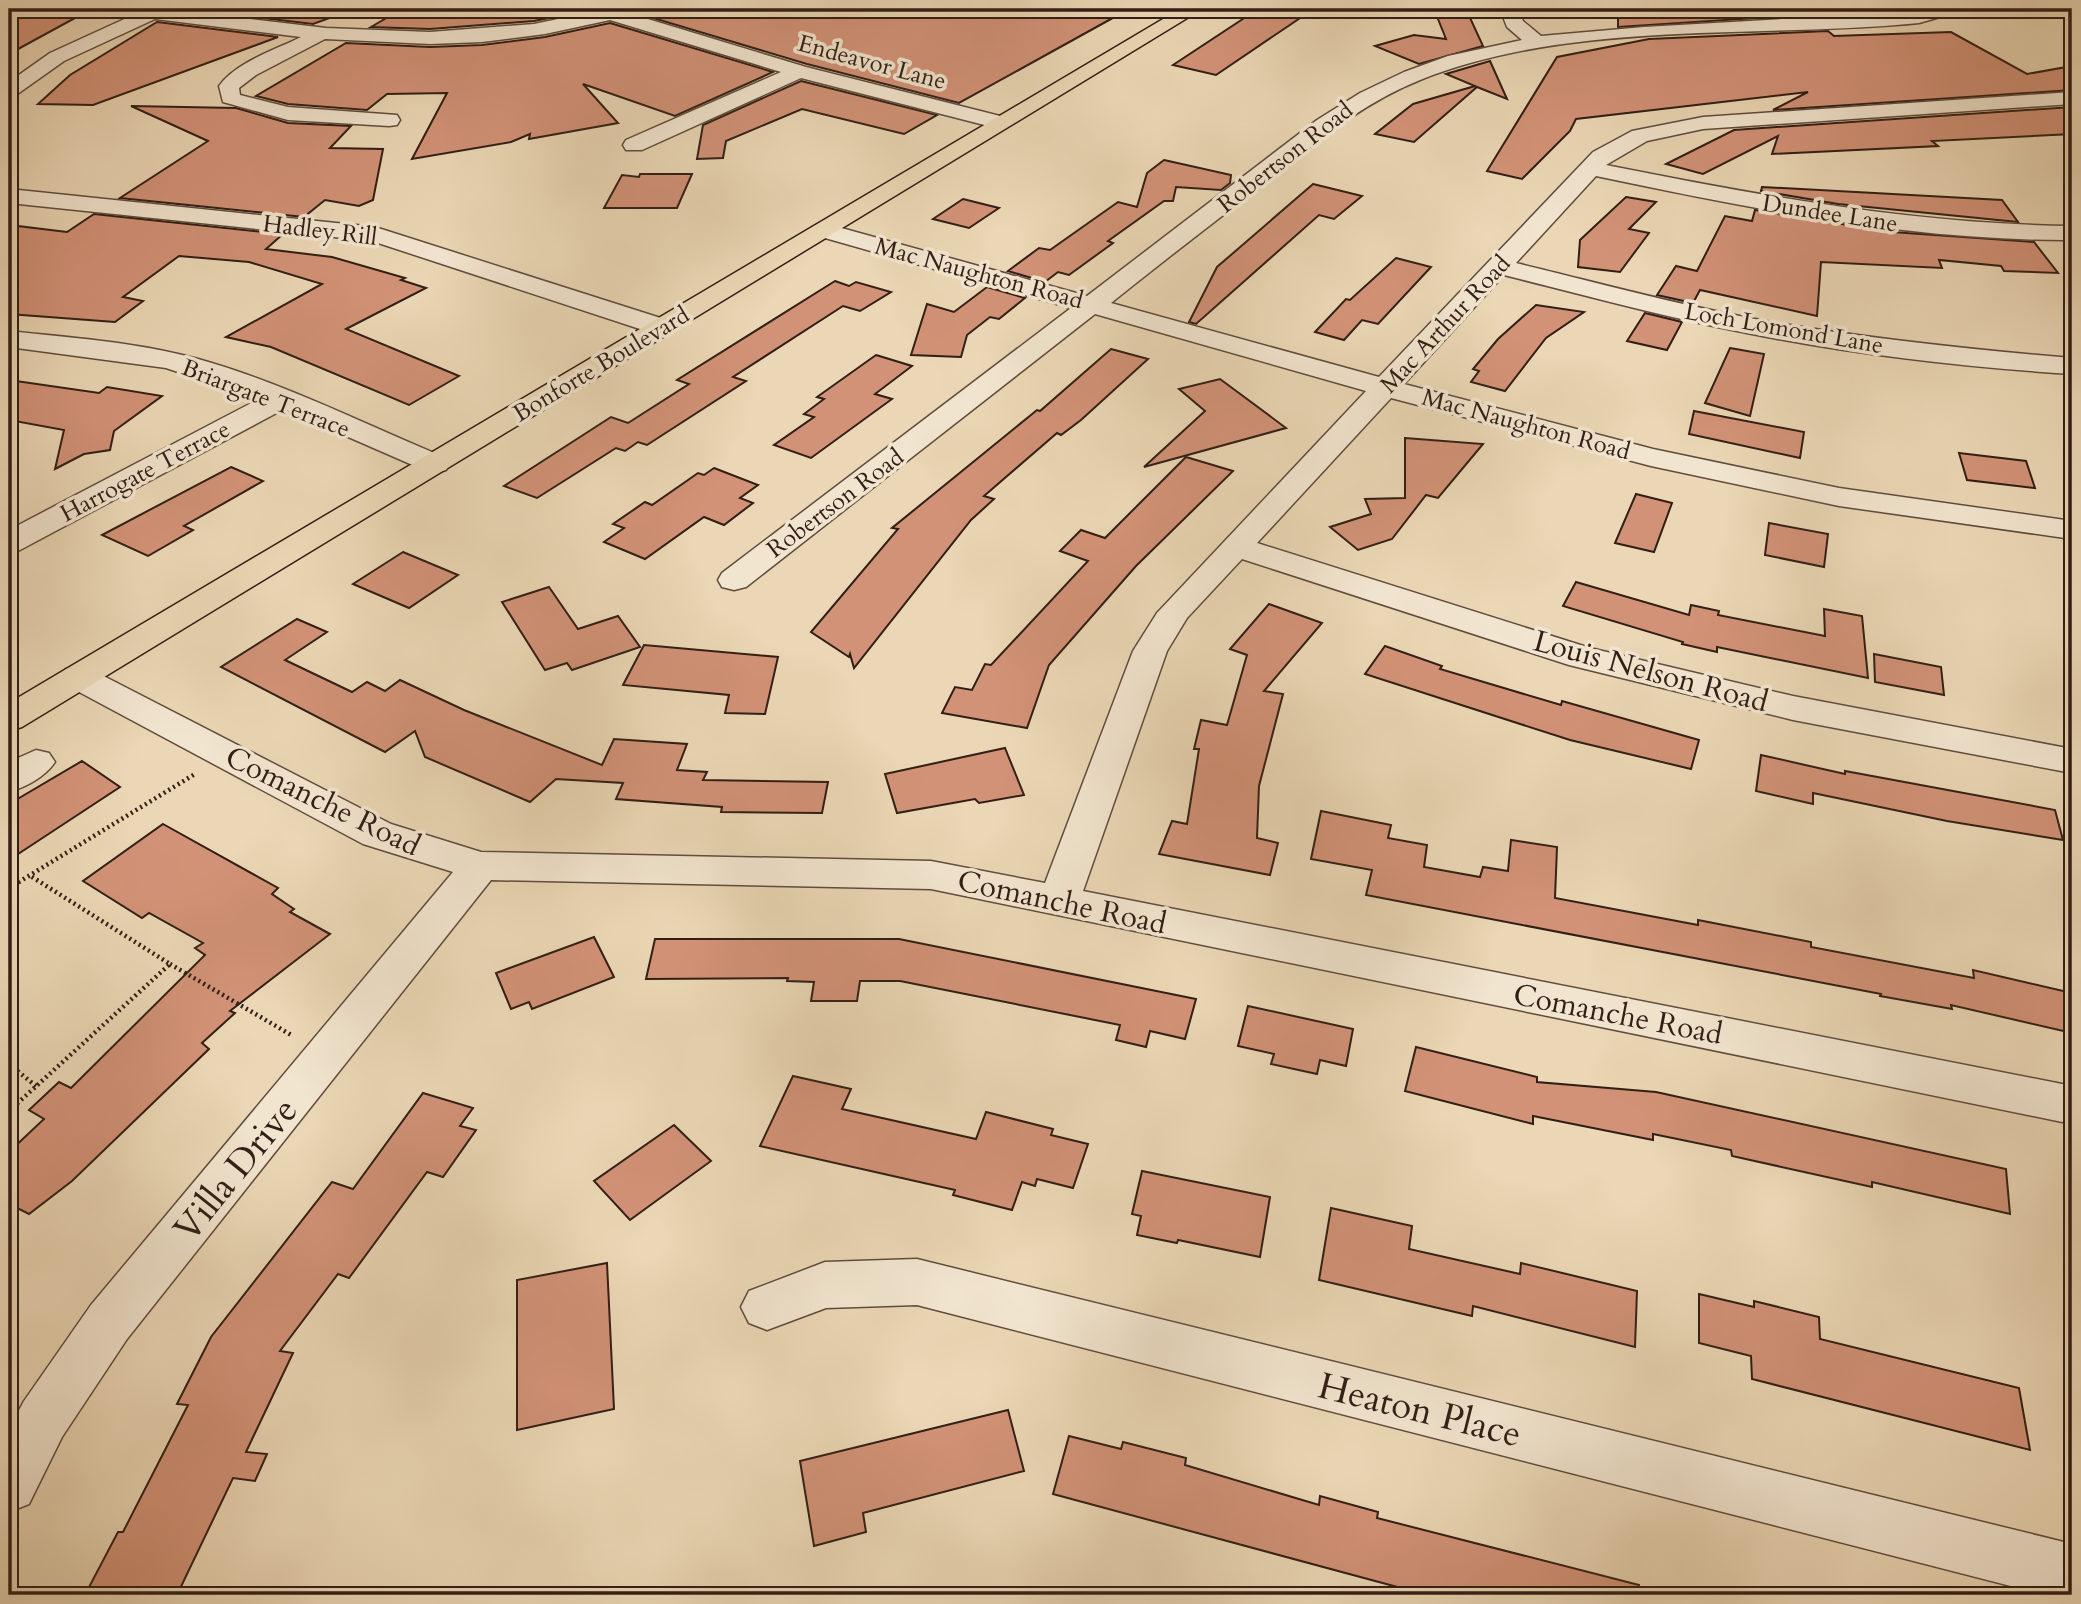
<svg xmlns="http://www.w3.org/2000/svg" width="2081" height="1604" font-family="Cardo,serif">
<style>
.building{fill:#d29277;stroke:#311e16;stroke-width:2}
.lines{fill:none;stroke-linecap:round;stroke-linejoin:round}
.minor-casing{stroke:#604c3e;stroke-width:3}
.major-casing{stroke:#311e16;stroke-width:3}
.path{stroke:#311e16;stroke-width:4.5;stroke-dasharray:2 3.5;stroke-linecap:butt}
.minor{fill:#f2e5cf;fill-rule:evenodd}
.major{fill:#ebd7b5;fill-rule:evenodd}
.labels{text-anchor:middle;stroke-width:7;stroke-linejoin:round;paint-order:stroke}
.far-street-label{font-size:24px;fill:#311e16;stroke:#f2e5cf}
.street-label{font-size:30px;fill:#311e16;stroke:#f2e5cf}
.near-street-label{font-size:37px;fill:#311e16;stroke:#f2e5cf}
</style>
<rect width="100%" height="100%" fill="#ebd7b5"/>
<filter id="stains"><feTurbulence type="fractalNoise" baseFrequency=".00286" numOctaves="4"/><feColorMatrix values="0 0 0 0 .2 0 0 0 0 .09 0 0 0 0 .02 0 0 0 .5 -.17"/></filter>
<radialGradient id="worn" r=".72"><stop offset=".6" stop-color="#630" stop-opacity="0"/><stop offset="1" stop-color="#630" stop-opacity=".3"/></radialGradient>
<!-- building -->
<g class="building">
<polygon points="9,9 10,9 75,18 9,54"/>
<polygon points="185,9 346,9 346,12 313,24"/>
<polygon points="500,9 594,9 534,21 430,29 371,27 395,13 440,14"/>
<polygon points="635,9 1129,9 959,103 807,64 633,12"/>
<polygon points="1258,9 1303,16 1216,75 1173,65"/>
<polygon points="1434,9 1466,9 1483,46 1419,64 1375,46 1414,35 1446,39"/>
<polygon points="1618,9 1796,9 1805,15 1618,27"/>
<polygon points="157,22 278,37 93,105 38,104 70,75"/>
<polygon points="610,23 773,72 675,116 583,84 618,123 529,139 530,134 511,142 412,159 447,93 387,94 367,110 288,104 256,96 346,43 430,47 482,45 545,37"/>
<polygon points="1828,31 1834,36 1951,32 2027,74 2072,66 2072,90 1773,110 1808,92 1576,119 1570,131 1522,179 1487,171 1557,57 1649,39"/>
<polygon points="1490,61 1507,99 1477,87 1414,142 1375,134 1413,104 1475,86 1446,74"/>
<polygon points="801,81 937,115 904,134 802,109 726,141 723,158 697,159 703,125"/>
<polygon points="131,106 236,108 288,123 351,126 330,148 383,149 373,200 359,206 325,200 304,217 120,198 208,141"/>
<polygon points="2072,107 2072,134 1932,141 1938,146 1772,154 1778,136 1703,174 1666,164 1734,130"/>
<polygon points="1164,160 1231,175 1230,183 1221,190 1176,187 1173,201 1164,201 1108,241 1113,243 1069,275 1058,272 1045,282 1008,271 1039,248 1050,250 1118,202 1137,207 1147,173"/>
<polygon points="640,174 692,174 677,208 604,208 622,175 639,177"/>
<polygon points="1313,184 1362,196 1334,219 1319,215 1196,324 1189,322 1217,267"/>
<polygon points="1762,187 2002,200 2018,222 1838,204 1761,191"/>
<polygon points="1626,197 1656,202 1629,229 1649,233 1620,272 1578,267 1580,240"/>
<polygon points="963,199 999,208 969,228 933,219"/>
<polygon points="1755,210 1892,232 2034,242 2058,273 2004,271 2001,266 1939,260 1942,268 1821,262 1817,316 1700,290 1693,303 1657,295 1676,266 1697,271 1725,216 1752,221"/>
<polygon points="94,214 283,234 266,249 332,257 405,278 401,280 426,288 346,329 459,376 409,405 271,347 226,337 322,284 249,262 179,256 123,297 143,301 115,322 9,314 9,225 67,232"/>
<polygon points="1396,258 1431,267 1378,324 1362,320 1344,340 1315,332 1346,299 1350,300"/>
<polygon points="835,281 849,286 856,282 891,292 860,311 843,306 733,377 746,381 647,445 638,442 625,451 616,448 537,498 504,486 611,417 628,423 689,384 677,380"/>
<polygon points="987,287 1025,298 999,319 990,317 967,335 961,357 911,355 927,304 954,312"/>
<polygon points="1536,305 1584,312 1546,338 1505,391 1471,382 1479,371 1473,369 1498,339"/>
<polygon points="1645,313 1682,322 1667,350 1627,341"/>
<polygon points="1730,348 1764,354 1750,416 1705,403"/>
<polygon points="1111,349 1148,359 1081,420 1061,435 1057,433 984,496 994,499 971,520 854,668 850,654 849,657 811,632 898,529 892,528 1037,410 1040,411"/>
<polygon points="876,355 912,366 875,394 892,399 811,458 774,445 814,417 804,414 824,399 817,397"/>
<polygon points="1220,379 1286,428 1144,467 1205,411 1179,389"/>
<polygon points="9,380 99,393 107,387 162,396 114,431 110,450 84,454 55,469 64,430 9,420"/>
<polygon points="1694,411 1804,432 1800,458 1689,434"/>
<polygon points="1405,438 1483,444 1438,498 1426,495 1392,539 1358,550 1330,527 1371,514 1365,499 1405,498"/>
<polygon points="1959,453 2026,461 2035,488 1967,480"/>
<polygon points="1186,457 1233,471 1136,566 1049,665 1027,728 942,713 955,687 972,690 985,664 991,665 1088,561 1060,551 1081,530 1105,538"/>
<polygon points="231,467 263,481 184,526 193,530 148,556 102,535"/>
<polygon points="714,468 758,485 740,498 753,503 724,525 704,517 645,559 604,542 624,528 613,524 645,502 652,505 698,473 704,475"/>
<polygon points="1636,494 1672,503 1654,552 1615,543"/>
<polygon points="1769,523 1828,534 1824,567 1765,555"/>
<polygon points="403,552 458,575 409,608 353,584"/>
<polygon points="1576,582 1689,615 1691,605 1719,611 1718,615 1825,636 1824,609 1862,616 1868,678 1717,647 1717,652 1682,644 1683,642 1563,606"/>
<polygon points="549,587 578,629 618,616 640,647 572,670 567,663 545,670 502,602"/>
<polygon points="1269,604 1322,623 1264,691 1283,694 1259,786 1257,838 1278,843 1270,875 1159,854 1172,821 1187,824 1199,749 1194,749 1201,720 1227,725 1247,655 1230,649"/>
<polygon points="297,619 327,632 285,660 352,692 367,682 385,691 400,680 464,710 602,765 614,739 687,744 677,770 707,772 703,780 828,782 822,813 721,812 722,807 616,799 623,783 556,779 530,802 425,757 415,731 385,752 221,667"/>
<polygon points="644,645 778,657 765,714 725,713 729,695 623,685"/>
<polygon points="1385,646 1442,666 1440,669 1561,705 1562,701 1699,740 1691,769 1570,740 1365,674"/>
<polygon points="1874,654 1941,667 1944,695 1875,682"/>
<polygon points="1005,748 1024,795 979,803 975,799 897,813 885,774"/>
<polygon points="1761,755 1845,774 1845,771 2055,810 2063,840 1947,821 1813,793 1813,804 1756,791"/>
<polygon points="82,761 120,787 9,860 9,804"/>
<polygon points="1321,811 1391,825 1388,838 1427,845 1424,867 1480,877 1483,867 1508,871 1511,840 1557,847 1555,898 1698,925 1698,920 1811,942 1811,947 1974,978 1973,970 2072,993 2072,1033 1951,1005 1952,1009 1880,996 1881,994 1366,895 1372,870 1311,859"/>
<polygon points="163,824 278,888 272,894 294,909 290,912 330,934 230,1011 235,1013 202,1043 209,1049 72,1181 29,1214 9,1204 9,1152 44,1119 29,1110 59,1082 71,1088 205,955 195,948 203,943 149,913 142,918 83,881"/>
<polygon points="594,937 614,977 532,1009 529,1002 511,1009 496,973"/>
<polygon points="655,939 899,939 1196,999 1185,1039 1150,1031 1146,1047 1116,1040 1120,1025 900,981 860,981 857,1001 811,1001 814,982 787,981 788,978 646,979"/>
<polygon points="1248,1006 1353,1029 1346,1066 1320,1060 1317,1074 1271,1064 1274,1054 1238,1046"/>
<polygon points="1416,1047 1537,1077 1537,1082 1656,1092 2006,1169 2010,1214 1872,1182 1872,1187 1732,1156 1731,1150 1653,1134 1653,1140 1533,1116 1533,1124 1405,1091"/>
<polygon points="793,1076 851,1089 842,1109 976,1139 986,1112 1053,1129 1051,1135 1088,1144 1073,1188 1037,1179 1035,1186 1022,1182 1012,1210 953,1195 955,1190 760,1146"/>
<polygon points="423,1093 473,1108 460,1126 476,1130 443,1177 427,1172 349,1278 338,1274 280,1351 293,1353 246,1452 267,1454 255,1481 233,1478 177,1595 88,1589 118,1532 123,1532 188,1405 177,1404 211,1337 332,1182 353,1189"/>
<polygon points="674,1125 711,1161 630,1220 594,1181"/>
<polygon points="1142,1171 1270,1197 1260,1257 1178,1240 1177,1243 1137,1235 1141,1216 1132,1214"/>
<polygon points="1331,1208 1412,1226 1409,1249 1520,1274 1521,1263 1637,1291 1635,1347 1473,1306 1472,1316 1319,1280"/>
<polygon points="607,1263 614,1409 517,1430 517,1280"/>
<polygon points="1699,1294 1754,1307 1754,1301 1819,1317 1820,1339 2019,1388 2030,1450 1752,1379 1751,1356 1699,1343"/>
<polygon points="1008,1410 1024,1471 863,1513 866,1532 814,1546 800,1461"/>
<polygon points="1069,1436 1121,1449 1123,1442 1186,1458 1185,1465 1319,1505 1320,1496 1378,1512 1377,1518 1639,1585 1637,1595 1427,1595 1053,1494"/>
</g>
<g class="lines">
<defs>
<g id="minor">
<path d="M 110,9 L 165,9 L 326,28 L 430,32 L 534,24 L 606,9 L 632,9 L 628,13 L 806,67 L 1008,118 L 1011,123 L 1000,129 L 801,78 L 642,150 L 626,150 L 623,145 L 626,140 L 781,72 L 610,20 L 545,34 L 482,42 L 430,44 L 325,39 L 256,75 L 239,88 L 240,95 L 288,107 L 397,115 L 400,120 L 397,125 L 389,126 L 288,120 L 223,102 L 219,86 C 236,62 275,50 301,37 L 155,19 L 64,61 L 16,95 L 9,97 L 9,82 L 50,53 L 131,16 L 112,13 Z"/>
<path d="M 1500,9 L 1518,9 L 1523,21 L 1541,36 L 1644,27 L 1956,9 L 1954,13 L 1919,23 C 1758,39 1572,19 1420,80 C 1362,103 1314,144 1266,182 C 1214,222 1162,262 1111,303 L 1379,377 L 1593,152 L 1632,131 L 1703,117 L 2072,92 L 2072,104 L 1703,129 L 1647,141 L 1606,165 C 1761,196 1914,224 2072,226 L 2072,240 C 1911,241 1753,209 1596,176 L 1516,263 C 1595,282 1674,304 1755,319 C 1860,338 1966,349 2072,358 L 2072,374 C 1965,367 1857,355 1752,334 C 1668,318 1587,296 1504,275 L 1404,384 L 1653,449 L 1839,488 L 2072,521 L 2072,539 L 1839,506 L 1651,466 L 1391,398 L 1257,543 L 1590,648 L 1793,696 L 2072,749 L 2072,773 L 1793,720 L 1569,665 L 1242,559 L 1187,618 L 1167,651 L 1083,891 L 2072,1086 L 2072,1124 L 931,889 L 491,880 L 127,1339 L 62,1437 L 29,1504 L 9,1512 L 9,1429 L 24,1401 L 91,1305 L 453,872 L 363,844 L 66,685 L 60,677 L 66,669 L 78,666 L 90,669 L 391,824 L 481,852 L 931,861 L 1045,883 L 1133,651 L 1157,613 L 1366,391 L 1095,314 L 746,587 L 734,590 L 722,587 L 718,580 L 722,573 L 1071,308 L 818,236 L 815,231 L 818,226 L 827,224 L 1087,296 L 1317,120 L 1360,93 L 1404,72 L 1448,56 L 1522,40 L 1507,27 Z"/>
<polygon points="9,189 375,227 670,321 674,327 670,333 652,333 372,241 9,203"/>
<path d="M 9,331 C 72,338 137,342 198,359 C 284,383 364,424 446,458 L 450,464 L 446,470 L 435,473 L 424,470 L 284,409 L 20,550 L 9,553 L 9,530 L 259,399 L 166,368 L 9,347 Z"/>
<path d="M 36,750 L 49,753 L 55,762 C 45,777 26,787 9,792 L 9,762 Z"/>
<polygon points="917,1259 2072,1544 2072,1595 2046,1595 917,1305 826,1308 767,1330 749,1323 741,1307 749,1291 825,1262"/>
</g>
<polygon id="major" points="1180,9 1202,9 22,727 9,731 9,703"/>
</defs>
<!-- minor casing -->
<use href="#minor" class="minor-casing"/>
<!-- major casing -->
<use href="#major" class="major-casing"/>
<!-- path -->
<g class="path">
<polyline points="9,888 195,774"/>
<polyline points="170,964 293,1036"/>
<polyline points="9,1064 36,1086"/>
<polyline points="9,1111 170,964 29,875"/>
</g>
<!-- minor -->
<use href="#minor" class="minor"/>
<!-- major -->
<use href="#major" class="major"/>
</g>
<g class="labels">
<!-- far-street labels -->
<g class="far-street-label">
<text transform="translate(872 62) rotate(15)" y="8">Endeavor Lane</text>
<text transform="translate(1285 157) rotate(-38)" y="8">Robertson Road</text>
<text transform="translate(1830 213) rotate(9)" y="8">Dundee Lane</text>
<text transform="translate(320 230) rotate(7)" y="8">Hadley Rill</text>
<text transform="translate(979 273) rotate(15)" y="8">Mac Naughton Road</text>
<text transform="translate(1445 324) rotate(-47)" y="8">Mac Arthur Road</text>
<text transform="translate(1784 328) rotate(10)" y="8">Loch Lomond Lane</text>
<text transform="translate(601 364) rotate(-31)" y="8">Bonforte Boulevard</text>
<text transform="translate(266 398) rotate(21)" y="8">Briargate Terrace</text>
<text transform="translate(1526 424) rotate(15)" y="8">Mac Naughton Road</text>
<text transform="translate(145 471) rotate(-28)" y="8">Harrogate Terrace</text>
<text transform="translate(835 503) rotate(-37)" y="8">Robertson Road</text>
</g>
<!-- street labels -->
<g class="street-label">
<text transform="translate(1651 671) rotate(15)" y="10">Louis Nelson Road</text>
<text transform="translate(323 801) rotate(26)" y="10">Comanche Road</text>
<text transform="translate(1062 902) rotate(12)" y="10">Comanche Road</text>
<text transform="translate(1618 1014) rotate(11)" y="10">Comanche Road</text>
</g>
<!-- near-street labels -->
<g class="near-street-label">
<text transform="translate(235 1169) rotate(-51)" y="13">Villa Drive</text>
<text transform="translate(1420 1409) rotate(14)" y="13">Heaton Place</text>
</g>
</g>
<!-- margin -->
<rect width="2081" height="1604" fill="none" stroke="#ebd7b5" stroke-width="35"/>
<rect x="10" y="10" width="2060" height="1583" fill="none" stroke="#311e16" stroke-width="3.5"/>
<rect x="18" y="18" width="2046" height="1569" fill="none" stroke="#311e16" stroke-width="2"/>
<rect width="100%" height="100%" filter="url(#stains)"/>
<rect width="100%" height="100%" fill="url(#worn)"/>
</svg>
